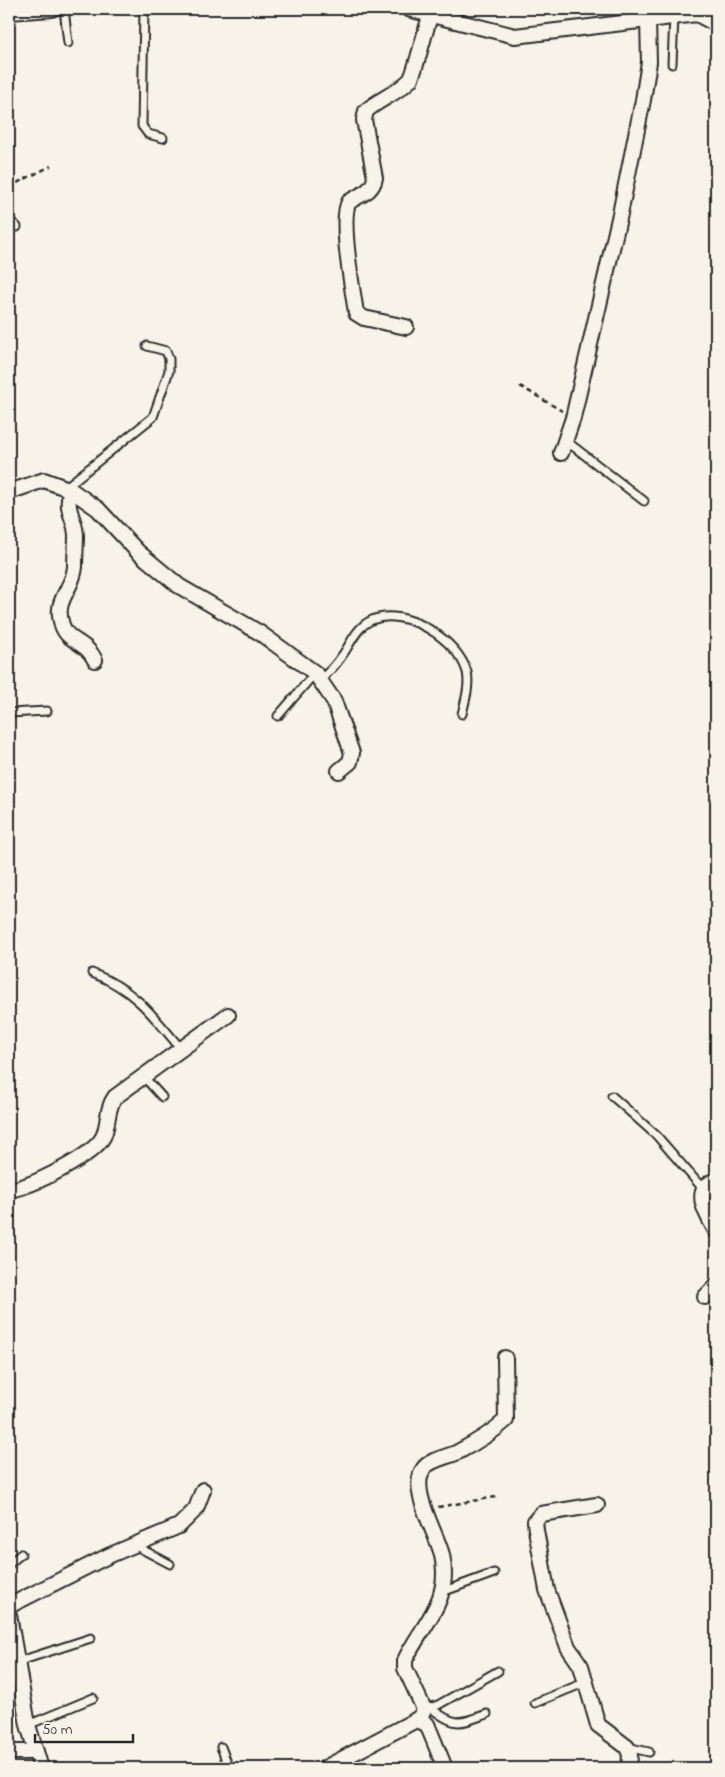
<svg xmlns="http://www.w3.org/2000/svg" width="725" height="1777" font-family="'Indie Flower',sans-serif">
<style>
.lines{fill:none;stroke-linecap:round;stroke-linejoin:round}
.lane-casing{stroke:#2b2b2b;stroke-width:11}
.street-casing{stroke:#2b2b2b;stroke-width:18}
.path{stroke:#2b2b2b;stroke-width:2.5;stroke-dasharray:5 4;stroke-linecap:butt}
.lane{stroke:#f7f3e8;stroke-width:7}
.street{stroke:#f7f3e8;stroke-width:14}
</style>
<rect width="100%" height="100%" fill="#f7f3e8"/>
<filter id="ink" filterUnits="userSpaceOnUse"><feTurbulence type="fractalNoise" baseFrequency=".02" numOctaves="2"/><feDisplacementMap in="SourceGraphic" scale="10" xChannelSelector="R" yChannelSelector="G"/><feConvolveMatrix kernelMatrix="1 2 1 2 8 2 1 2 1" color-interpolation-filters="sRGB"/></filter>
<g filter="url(#ink)">
<g class="lines">
<defs>
<g id="lane">
<polyline points="64,9 68,43"/>
<polyline points="144,9 142,126 148,134 163,138"/>
<polyline points="672,64 674,16"/>
<polyline points="9,219 17,227"/>
<polyline points="565,440 644,501"/>
<polyline points="66,487 153,417 169,371 169,359 166,351 147,346"/>
<path d="M 320,680 C 328,673 335,666 341,657 C 351,644 356,627 372,620 C 405,606 458,640 467,672 C 470,686 465,701 462,714"/>
<polyline points="9,713 47,711"/>
<polyline points="278,716 315,673"/>
<path d="M 92,973 C 135,990 152,1014 181,1049"/>
<polyline points="143,1076 162,1097"/>
<polyline points="612,1096 657,1136 704,1190"/>
<polyline points="134,1545 170,1564"/>
<polyline points="9,1564 21,1554"/>
<polyline points="442,1592 494,1573"/>
<polyline points="17,1662 91,1638"/>
<polyline points="535,1703 586,1682"/>
<path d="M 431,1708 C 455,1727 459,1724 487,1714"/>
<polyline points="424,1709 438,1705 498,1671"/>
<polyline points="28,1725 93,1698"/>
<polyline points="221,1747 229,1768"/>
<polyline points="627,1747 649,1752"/>
</g>
<g id="street">
<polyline points="408,9 515,36 697,14 716,24"/>
<polyline points="9,12 52,9"/>
<path d="M 406,327 L 364,318 L 356,313 C 353,291 339,219 349,202 C 360,194 372,193 375,178 L 364,120 L 366,111 C 379,99 398,93 410,80 C 415,74 426,26 431,14"/>
<polyline points="561,453 573,418 620,214 643,100 649,62 648,20"/>
<path d="M 71,490 C 64,510 75,517 76,535 C 76,545 75,557 75,567 C 73,590 53,600 62,625 C 68,643 85,640 95,660"/>
<polyline points="9,492 44,480 71,490 98,509 138,552 179,586 260,633 315,673 334,701 352,753 350,762 339,771"/>
<path d="M 716,1180 C 690,1190 707,1215 716,1231"/>
<path d="M 9,1190 C 31,1187 92,1157 103,1137 C 109,1125 106,1109 115,1097 L 228,1015"/>
<polyline points="705,1297 716,1286"/>
<polyline points="597,1505 541,1514 535,1521 536,1530 547,1590 568,1647 581,1666 598,1725 627,1747 630,1755 629,1768"/>
<polyline points="9,1606 108,1556 179,1526 196,1509 203,1490"/>
<polyline points="9,1615 28,1725 41,1768"/>
<path d="M 416,1720 L 421,1716 L 424,1709 L 405,1668 L 405,1660 C 423,1623 452,1601 442,1555 C 437,1533 408,1489 424,1468 C 431,1459 448,1457 458,1452 C 475,1443 492,1433 506,1420 L 505,1358"/>
<polyline points="9,1752 36,1752"/>
<polyline points="325,1768 416,1720 427,1724 445,1768"/>
</g>
</defs>
<!-- lane casing -->
<use href="#lane" class="lane-casing"/>
<!-- street casing -->
<use href="#street" class="street-casing"/>
<!-- path -->
<g class="path">
<polyline points="9,187 51,166"/>
<polyline points="520,386 562,411"/>
<polyline points="438,1507 496,1497"/>
</g>
<!-- lane -->
<use href="#lane" class="lane"/>
<!-- street -->
<use href="#street" class="street"/>
</g>
</g>
<!-- margin -->
<rect width="725" height="1777" fill="none" stroke="#f7f3e8" stroke-width="30"/>
<rect x="15" y="15" width="695" height="1747" fill="none" stroke="#2b2b2b" stroke-width="2" filter="url(#ink)"/>
<!-- scale -->
<path d="M35 1734v8h98v-8" fill="none" stroke="#2b2b2b" stroke-width="2.5"/>
<text x="42" y="1734" font-size="15" fill="#2b2b2b" stroke="#f7f3e8" stroke-width="4" paint-order="stroke">50 m</text>
</svg>
